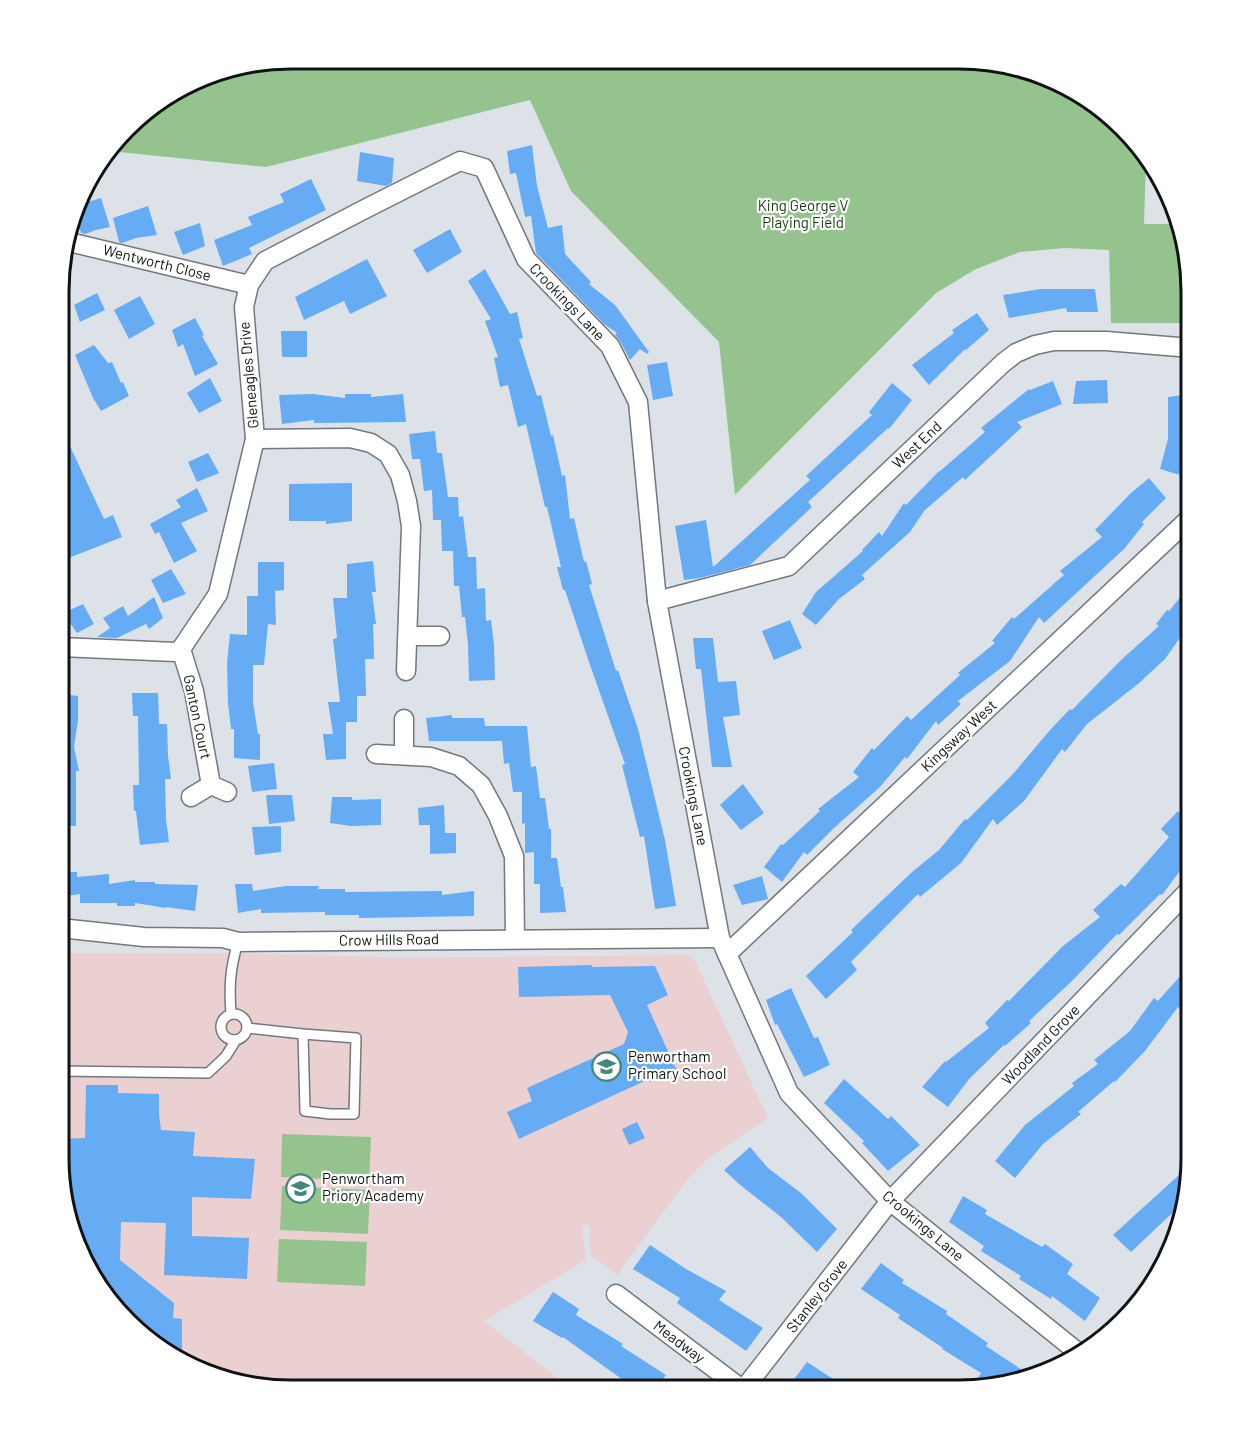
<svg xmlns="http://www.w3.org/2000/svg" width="1250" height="1449" font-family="Barlow,sans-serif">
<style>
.education{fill:#ebd0d1}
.green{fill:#95c38e}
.building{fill:#66acf5}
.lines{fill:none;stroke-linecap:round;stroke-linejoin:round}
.lane-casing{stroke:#73787d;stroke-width:12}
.street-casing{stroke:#73787d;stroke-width:21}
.lane{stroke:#fff;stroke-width:9}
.street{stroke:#fff;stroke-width:18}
.labels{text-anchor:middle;stroke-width:4.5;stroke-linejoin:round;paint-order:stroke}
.park-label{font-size:15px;fill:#0e3d07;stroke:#fff}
.street-label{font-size:15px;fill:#101214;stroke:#fff}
.poi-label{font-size:15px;fill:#101214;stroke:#fff;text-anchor:start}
.rim{fill:none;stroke:#101214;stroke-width:3}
</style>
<rect width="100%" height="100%" fill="#dce2e8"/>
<!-- education -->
<polygon class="education" points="59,953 224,953 385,957 387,961 387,958 689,955 695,961 768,1118 705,1161 688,1179 617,1275 591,1256 589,1225 582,1226 586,1260 484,1321 573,1390 276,1390 216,1378 162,1351 90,1274 67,1218 59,1158"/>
<!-- green -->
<g class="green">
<polygon points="291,59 989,61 1088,98 1146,159 1144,224 1181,224 1183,231 1191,291 1191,323 1111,323 1109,250 1065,248 1020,252 976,269 936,293 735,495 719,342 571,191 530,100 266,167 109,151 138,116 216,71"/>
<polygon points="282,1134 371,1137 369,1181 281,1177"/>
<polygon points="282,1186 370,1190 368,1234 280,1230"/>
<polygon points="279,1239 367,1242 365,1286 277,1282"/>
</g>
<!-- building -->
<g class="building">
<polygon points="532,145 537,186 548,228 562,225 565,254 591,282 589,284 615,305 649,352 647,354 640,349 630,360 620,341 615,335 617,333 604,324 536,253 531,216 525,217 516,173 510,174 507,151"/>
<polygon points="360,152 394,158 392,183 386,186 357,181"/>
<polygon points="311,179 326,210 249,248 252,254 223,266 214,240 252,225 248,217 284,202 280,194"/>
<polygon points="101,198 110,227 96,230 85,234 81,233 75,214 78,205"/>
<polygon points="148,206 157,235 136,238 122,243 119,242 113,218"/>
<polygon points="200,223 205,246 183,255 174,232"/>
<polygon points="450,229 462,252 427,273 413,250"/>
<polygon points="367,259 387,296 350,314 344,301 304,320 295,297"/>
<polygon points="485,269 510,314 517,312 523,338 519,339 537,396 541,395 551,436 553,435 562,476 565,475 570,519 574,518 584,562 586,561 592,584 589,585 616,671 618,670 638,729 665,840 676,906 655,909 644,836 640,837 622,765 625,764 590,665 565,590 563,590 557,567 561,567 547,507 545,507 526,424 518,427 508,385 500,387 494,358 498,357 485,321 491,319 468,281"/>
<polygon points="1041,289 1095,289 1098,312 1067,312 1066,308 1009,318 1003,295"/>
<polygon points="97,293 105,310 80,322 74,305"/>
<polygon points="140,296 155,324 129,339 114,310"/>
<polygon points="977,313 989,330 966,350 965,349 929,385 912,365 954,333 952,330"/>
<polygon points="195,318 204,335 202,336 218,364 195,376 183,344 178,347 172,330"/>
<polygon points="281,331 307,331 307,357 282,357"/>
<polygon points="94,345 108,363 112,362 121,383 123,382 129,396 101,411 93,398 75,355"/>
<polygon points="667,362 673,396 653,400 647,365"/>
<polygon points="210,378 222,401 199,413 187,393"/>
<polygon points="1107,380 1108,403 1073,404 1076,381"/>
<polygon points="1053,381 1062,404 1017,422 1022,427 965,480 963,477 924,511 910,532 862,575 865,579 839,599 816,625 802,614 816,592 863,551 862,550 879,532 882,536 904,503 906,505 939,471 939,472 985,432 981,428 1029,389 1030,390"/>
<polygon points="892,383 912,400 889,429 888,428 808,502 812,507 750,565 700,578 684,580 675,526 706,520 713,567 810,480 806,476 872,415 869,412"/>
<polygon points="313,394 345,398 345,394 371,394 371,397 403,394 406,422 314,423 314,420 282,424 279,395"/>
<polygon points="1191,394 1191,434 1180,475 1160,469 1168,439 1168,397"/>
<polygon points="62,429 104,519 113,515 122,537 61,561"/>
<polygon points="435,431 437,453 442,453 448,497 458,497 459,517 463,516 468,557 476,557 477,589 485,588 486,621 491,620 494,645 495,680 469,681 468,645 465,617 462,617 459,586 454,586 453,551 442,551 441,520 433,520 432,490 424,491 420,459 412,459 409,434"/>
<polygon points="208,453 219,473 197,482 188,462"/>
<polygon points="1149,478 1166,498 1142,522 1144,524 1124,549 1044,623 1039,617 1010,661 958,701 961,704 938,725 936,721 907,759 905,757 880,787 835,827 807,855 804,852 782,882 764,867 781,844 783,845 820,811 818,809 859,777 853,772 872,748 874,750 907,716 911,720 960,675 958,673 995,643 992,641 1012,617 1014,619 1057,581 1064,575 1060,571 1102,537 1095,530 1131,493"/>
<polygon points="352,483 352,521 326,524 326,521 289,521 289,484"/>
<polygon points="197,488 208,511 181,523 197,551 174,563 159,532 155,534 150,524 181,507 176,500"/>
<polygon points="373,561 376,592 372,592 376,624 373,624 374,659 365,659 366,696 357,696 357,722 346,722 346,759 326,760 323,734 333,734 328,702 340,702 333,639 337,638 333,598 347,598 347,564"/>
<polygon points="258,562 284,562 284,590 275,591 276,625 268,624 264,665 253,665 253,702 258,734 260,734 260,760 234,758 234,729 231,729 228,703 227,664 230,634 247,635 247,596 258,596"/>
<polygon points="171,569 186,594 163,603 151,580"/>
<polygon points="1191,584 1191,622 1165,659 1138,684 1087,724 1065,752 1062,749 1024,801 997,825 993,819 961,863 920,897 918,894 851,962 857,970 826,999 806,976 853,932 851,930 911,873 939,850 965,819 967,820 1013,774 1050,730 1070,709 1072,710 1121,660 1159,626 1156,624 1167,610 1169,611"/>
<polygon points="154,597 163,618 149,629 146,624 117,638 97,637 110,628 103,618 123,606 128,616"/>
<polygon points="83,604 94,624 77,633 63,613"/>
<polygon points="790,620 802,648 774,660 762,631"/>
<polygon points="693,638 713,638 718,682 736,681 740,715 723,717 732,767 712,767 701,669 696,669"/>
<polygon points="132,693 158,693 159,724 167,724 168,756 171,779 165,779 166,820 169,842 140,845 136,811 134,811 133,785 139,785 138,716 133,716"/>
<polygon points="61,694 78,696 78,720 74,747 79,771 76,771 76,826 60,826"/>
<polygon points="452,715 452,718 484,718 485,726 527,726 531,767 536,766 540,798 545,798 549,829 551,829 551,858 557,858 561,887 563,887 566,912 540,913 540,884 534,884 534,852 525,853 525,823 522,824 522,792 513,792 509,763 504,764 502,741 429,741 426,718"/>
<polygon points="274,763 277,789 252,792 248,766"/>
<polygon points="743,784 764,813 741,830 720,805"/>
<polygon points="266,795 292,795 295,821 269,824"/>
<polygon points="332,797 352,797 352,800 381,799 381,825 351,826 330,823"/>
<polygon points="444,805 445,833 456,833 456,853 430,854 430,825 419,825 418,808"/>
<polygon points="1191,809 1191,856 1162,895 1160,894 1119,935 1117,934 1072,981 1029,1021 1031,1023 1005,1046 1004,1045 969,1079 948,1107 922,1087 945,1061 946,1062 989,1028 985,1023 1007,1000 1009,1001 1063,946 1100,917 1093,910 1121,884 1125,887 1169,837 1161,829 1178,811 1184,818"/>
<polygon points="281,826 281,852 255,855 252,827"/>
<polygon points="60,872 77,872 77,877 109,874 109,884 135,880 135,882 155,882 155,884 198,885 195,911 166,907 166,908 135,903 135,906 117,906 117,903 80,903 80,894 60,897"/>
<polygon points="762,876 768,899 742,905 733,885"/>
<polygon points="235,884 252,884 253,891 286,886 319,886 318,889 345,889 345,892 442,891 442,895 474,891 474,916 359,918 359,915 325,915 325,912 261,913 261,909 238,913"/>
<polygon points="1191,964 1191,1017 1178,1007 1145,1051 1115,1082 1114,1081 1078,1112 1081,1114 1043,1144 1015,1178 995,1161 1025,1125 1074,1086 1072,1083 1098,1064 1094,1060 1130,1031 1154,998 1158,1001"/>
<polygon points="592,965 592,967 655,966 668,995 647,1005 677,1071 650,1082 649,1079 519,1139 507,1112 532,1101 527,1088 624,1044 628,1032 610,995 519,997 518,967"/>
<polygon points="791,988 814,1038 818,1037 830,1065 804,1077 777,1024 775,1025 766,1000"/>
<polygon points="844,1079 888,1119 891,1116 920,1145 888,1171 862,1143 864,1141 824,1103"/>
<polygon points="86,1085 118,1085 118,1093 159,1094 159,1114 161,1130 195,1132 193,1156 255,1159 251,1199 192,1197 192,1236 249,1238 247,1279 164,1275 166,1223 121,1222 120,1260 174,1303 173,1318 182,1319 182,1361 162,1351 90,1274 67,1218 58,1158 59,1139 85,1138"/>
<polygon points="637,1122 645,1138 629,1145 622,1129"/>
<polygon points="750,1147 768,1168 801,1193 837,1229 817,1252 781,1217 739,1184 724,1170"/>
<polygon points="1191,1164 1191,1173 1186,1200 1131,1252 1113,1235"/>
<polygon points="963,1196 987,1210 985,1214 1042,1247 1045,1244 1073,1264 1067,1274 1100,1298 1085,1321 1052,1296 1051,1299 1019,1279 1021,1276 981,1251 984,1246 949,1222"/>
<polygon points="650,1245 686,1269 726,1291 719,1300 763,1328 746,1351 677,1303 680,1298 633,1269"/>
<polygon points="881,1263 904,1280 902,1283 947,1311 946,1314 988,1343 986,1346 1028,1374 986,1386 977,1380 981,1373 942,1349 943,1348 898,1318 900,1315 861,1289"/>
<polygon points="553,1292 579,1309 576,1315 623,1344 621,1346 666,1375 663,1379 681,1390 637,1390 563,1337 562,1338 533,1321"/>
<polygon points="807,1362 833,1379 827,1390 786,1390"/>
</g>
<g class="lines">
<defs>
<g id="lane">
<circle cx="234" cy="1027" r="13"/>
<path d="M 231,1014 C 229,986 230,969 238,942"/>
<polyline points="247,1028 303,1034 356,1038 354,1114 330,1114 305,1111 303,1034"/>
<polyline points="59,1071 208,1073 226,1056 236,1040"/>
</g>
<g id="street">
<polyline points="65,241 249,285"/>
<polyline points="255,439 350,438 371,443 388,454 400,475 407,501 411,526 406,671"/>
<polyline points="657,601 789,566 1003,363 1016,353 1035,345 1054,341 1106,341 1191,348"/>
<polyline points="408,636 440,636"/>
<polyline points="61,647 175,652 181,649 218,594 255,439 244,307 249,285 265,261 363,210 460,161 484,168 526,259 610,346 638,402 657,601 720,938 789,1093 890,1201 1080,1354"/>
<polyline points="181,649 194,691 211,785"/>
<polyline points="376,754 431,757 459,766 481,785 498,816 514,856 515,939"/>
<polyline points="404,755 404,719"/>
<polyline points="191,797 211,785 227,792"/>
<polyline points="60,928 144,937 223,938 238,942 720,938"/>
<polyline points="727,954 1191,517"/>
<polyline points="616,1294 743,1390"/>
<polyline points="743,1390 890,1201 1191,888"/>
</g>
</defs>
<!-- lane casing -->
<use href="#lane" class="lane-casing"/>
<!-- street casing -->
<use href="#street" class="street-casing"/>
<!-- lane -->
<use href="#lane" class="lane"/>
<!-- street -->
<use href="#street" class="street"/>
</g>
<!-- icons -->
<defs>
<symbol id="school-ring" viewBox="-11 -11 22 22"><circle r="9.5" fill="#fff" stroke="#448678" stroke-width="1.5"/><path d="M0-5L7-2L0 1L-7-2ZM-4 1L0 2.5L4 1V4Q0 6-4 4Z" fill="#448678"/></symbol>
</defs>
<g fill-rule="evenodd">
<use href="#school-ring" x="590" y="1050" width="33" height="33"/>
<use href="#school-ring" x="284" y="1172" width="33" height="33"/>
</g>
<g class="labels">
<!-- park labels -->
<g class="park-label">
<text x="803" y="211">King George V<tspan x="803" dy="17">Playing Field</tspan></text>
</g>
<!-- street labels -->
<g class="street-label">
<text transform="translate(157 263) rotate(14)" y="5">Wentworth Close</text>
<text transform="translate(567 302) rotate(46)" y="5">Crookings Lane</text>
<text transform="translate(249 375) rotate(-95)" y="5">Gleneagles Drive</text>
<text transform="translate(917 445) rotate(-43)" y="5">West End</text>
<text transform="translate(197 717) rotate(78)" y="5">Ganton Court</text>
<text transform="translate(959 736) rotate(-43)" y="5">Kingsway West</text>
<text transform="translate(693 796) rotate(79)" y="5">Crookings Lane</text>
<text transform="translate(389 940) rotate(-1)" y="5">Crow Hills Road</text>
<text transform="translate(1041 1045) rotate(-46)" y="5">Woodland Grove</text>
<text transform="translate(923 1226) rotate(40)" y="5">Crookings Lane</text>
<text transform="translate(817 1296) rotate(-52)" y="5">Stanley Grove</text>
<text transform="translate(679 1342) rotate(37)" y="5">Meadway</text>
</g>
<!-- poi labels -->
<g class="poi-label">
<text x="628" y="1062">Penwortham<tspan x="628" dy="17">Primary School</tspan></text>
<text x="322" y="1184">Penwortham<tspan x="322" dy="17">Priory Academy</tspan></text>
</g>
</g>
<!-- crop -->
<path d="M0 0H1250V1449H0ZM291 69H959A222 222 0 0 1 1181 291V1158A222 222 0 0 1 959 1380H291A222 222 0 0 1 69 1158V291A222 222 0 0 1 291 69Z" fill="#fff" fill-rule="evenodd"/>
<path class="rim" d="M291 69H959A222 222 0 0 1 1181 291V1158A222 222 0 0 1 959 1380H291A222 222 0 0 1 69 1158V291A222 222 0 0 1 291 69Z"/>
</svg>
